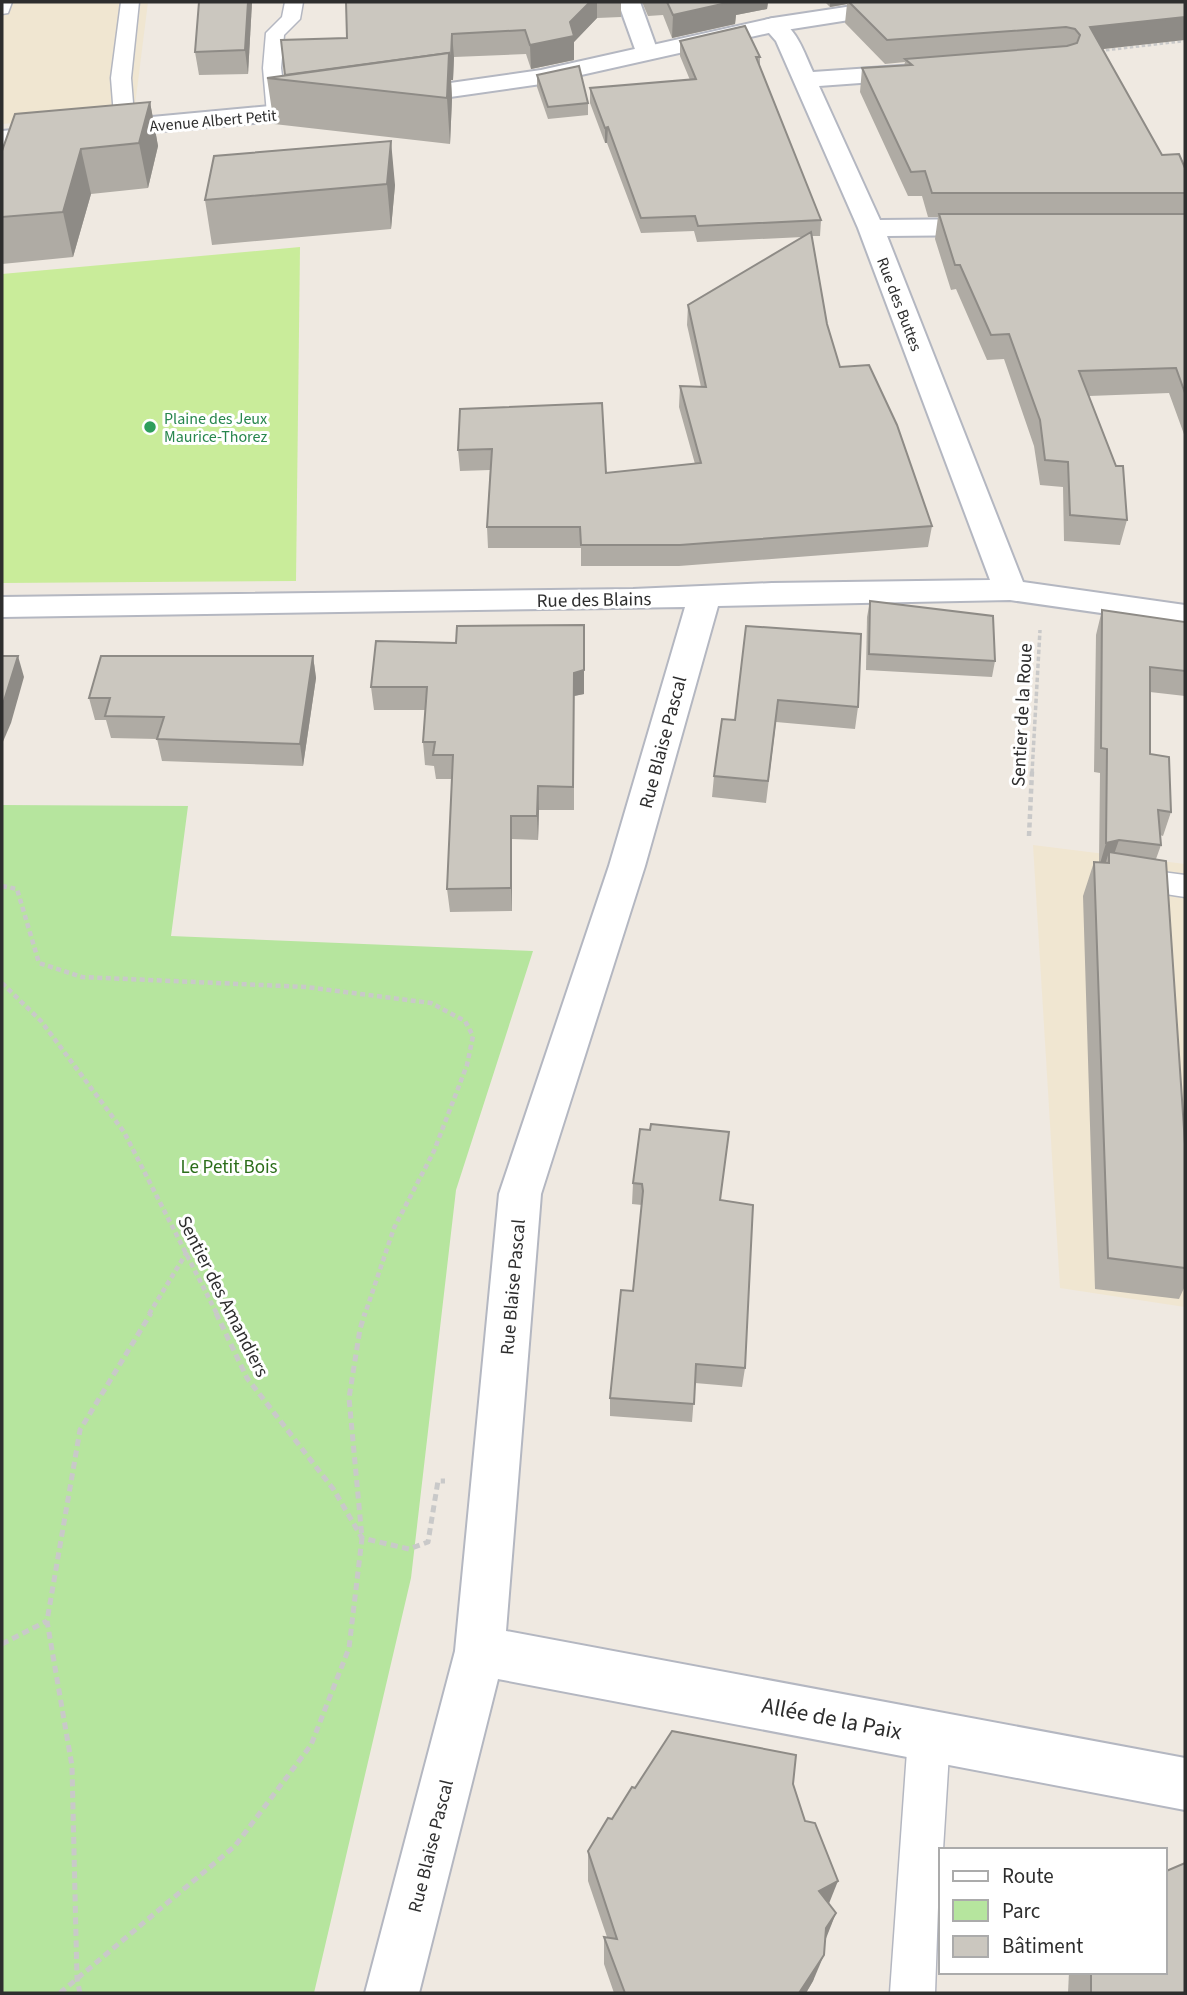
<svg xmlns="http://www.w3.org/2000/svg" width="1187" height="1995" font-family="'Source Sans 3',sans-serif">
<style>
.education{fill:#f0e6d1}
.green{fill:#b6e59e}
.pitch{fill:#c9ec9a}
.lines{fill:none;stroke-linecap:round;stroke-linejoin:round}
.lane-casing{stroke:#b4b7c1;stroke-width:3}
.street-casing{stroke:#b4b7c1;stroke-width:4}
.secondary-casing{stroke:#b4b7c1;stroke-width:4}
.path-far3{stroke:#c9c9c9;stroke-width:2.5;stroke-dasharray:3.5 2.5;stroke-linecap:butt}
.path-far2{stroke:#c9c9c9;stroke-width:3.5;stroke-dasharray:4.5 2.5;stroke-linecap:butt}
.path-far1{stroke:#c9c9c9;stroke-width:4.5;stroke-dasharray:5 3.5;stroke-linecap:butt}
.path{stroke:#c9c9c9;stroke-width:5;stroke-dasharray:7 4.5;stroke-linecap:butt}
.lane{fill:#fff;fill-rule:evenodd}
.street{fill:#fff;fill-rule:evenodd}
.secondary{fill:#fff;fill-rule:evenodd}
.wall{fill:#afaba4}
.shaded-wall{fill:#8e8b86}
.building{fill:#cbc7bf;stroke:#8e8b86;stroke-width:2}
.leisure-dot{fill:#2e9e5b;stroke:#fff;stroke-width:2.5}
.labels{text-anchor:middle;stroke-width:6;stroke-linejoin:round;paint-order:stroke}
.far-street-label{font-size:16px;fill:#2e2e2e;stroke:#fff}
.far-leisure-label{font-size:16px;fill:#27864d;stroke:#fff;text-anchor:start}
.street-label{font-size:19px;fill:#2e2e2e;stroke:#fff}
.park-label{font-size:19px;fill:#2c6e1b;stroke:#fff}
.near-street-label{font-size:23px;fill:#2e2e2e;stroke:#fff}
</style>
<rect width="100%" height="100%" fill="#efe9e1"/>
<!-- education -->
<g class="education">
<polygon points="2,2 148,2 134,113 2,124"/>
<polygon points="1033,845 1185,864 1185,1307 1060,1288"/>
</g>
<!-- green -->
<polygon class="green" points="2,805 188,806 171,936 533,951 456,1190 411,1578 314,1993 2,1993"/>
<!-- pitch -->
<polygon class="pitch" points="300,247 296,581 2,583 2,274"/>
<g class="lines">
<defs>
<g id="lane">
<polygon points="2,2 12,2 8,13 2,14"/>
<polygon points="121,2 139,2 131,78 135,128 125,134 115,128 111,78"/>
<polygon points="285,2 303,2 300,19 284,35 281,68 287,114 277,120 267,114 263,68 266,33 282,17"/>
<polygon points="1124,867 1185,875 1185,897 1113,886 1109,878 1113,870"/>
<polygon points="929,1716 944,1722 950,1737 943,1850 940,1850 935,1993 890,1993 908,1737 914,1722"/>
</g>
<g id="street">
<polygon points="618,2 640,2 658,52 655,57 639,57 636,52"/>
<path d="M 773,18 C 796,24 804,53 813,72 L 915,65 L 923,67 L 927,72 L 923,77 L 915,79 L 819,86 L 880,220 L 988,219 L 997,222 L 1001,227 L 997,232 L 988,235 L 887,236 L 1023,582 L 1185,605 L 1185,625 L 1010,600 L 718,606 L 645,866 L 541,1194 L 506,1631 L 1185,1758 L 1185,1810 L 498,1679 L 419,1993 L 365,1993 L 455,1651 L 499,1194 L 609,866 L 685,607 L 2,617 L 2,597 L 633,589 L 772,583 L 990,580 L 858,228 L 776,41 L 762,25 L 765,20 Z"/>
</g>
<g id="secondary">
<polygon points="879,2 930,2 927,7 919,9 773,32 541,84 401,104 393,102 389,97 393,92 401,90 541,70 773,18"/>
<polygon points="324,101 332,103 336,108 332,113 277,121 2,145 2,131"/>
</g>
</defs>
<!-- lane casing -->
<use href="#lane" class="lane-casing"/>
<!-- street casing -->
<use href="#street" class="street-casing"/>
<!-- secondary casing -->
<use href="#secondary" class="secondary-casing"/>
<!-- path-far3 -->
<polyline class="path-far3" points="1100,51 1185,41"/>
<!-- path-far2 -->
<polyline class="path-far2" points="1032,773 1040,630"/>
<!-- path-far1 -->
<g class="path-far1">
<polyline points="1029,836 1032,771"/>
<polyline points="2,886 17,889 39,963 82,977 306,987 431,1003 465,1021 473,1036 467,1065 434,1151 394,1228 365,1314"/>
<polyline points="2,983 41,1021 124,1132 217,1314"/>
<polyline points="149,1314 187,1252"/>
</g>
<!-- path -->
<g class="path">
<polyline points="216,1313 247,1378 334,1490 362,1538 409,1549 428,1542 438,1481 445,1481"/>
<polyline points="2,1644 47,1621"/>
<polyline points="60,1993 235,1846 311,1745 349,1648 362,1538 349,1398 360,1329 365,1313"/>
<polyline points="80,1993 77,1979 72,1766 47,1621 80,1430 151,1313"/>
</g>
<!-- lane -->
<use href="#lane" class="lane"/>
<!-- street -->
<use href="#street" class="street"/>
<!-- secondary -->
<use href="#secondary" class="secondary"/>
</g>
<!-- wall -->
<g class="wall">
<polygon points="252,2 248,74 199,75 195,52"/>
<polygon points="346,2 621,2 621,17 597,18 574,42 574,60 531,69 526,54 454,57 453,80 451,80 452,99 450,144 274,124 267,78 285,75 347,38"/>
<polygon points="642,2 768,2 767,9 736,15 735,24 672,38 663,15 648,16"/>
<polygon points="825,2 1185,2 1102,49 1162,155 1185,168 1185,437 1169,393 1089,396 1127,520 1120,545 1064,541 1063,487 1040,485 1034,446 1004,359 987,360 956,289 951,290 935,239 938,217 928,217 922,196 908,196 860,92 862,68 904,66 905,62 885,64 845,23 847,4 830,7"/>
<polygon points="680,41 760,57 760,66 821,220 820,236 812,236 827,324 840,367 932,526 928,547 679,566 581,566 581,548 488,548 487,527 490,470 460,471 458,450 460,409 606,473 695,464 679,407 680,386 701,387 687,325 688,305 803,237 697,242 694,231 641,233 607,143 605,143 590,103 590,88 690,80 680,56"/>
<polygon points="537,75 588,103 588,115 548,119 537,87"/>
<polygon points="150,102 158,146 148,188 91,194 73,257 2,264 2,151"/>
<polygon points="214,156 395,185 391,229 212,245 205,200"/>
<polygon points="870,601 995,661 992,677 866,670 867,617"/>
<polygon points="1102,610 1185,622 1185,696 1150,692 1150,754 1171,812 1163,836 1160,835 1161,845 1156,859 1185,1144 1185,1286 1179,1299 1095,1289 1083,896 1094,862 1099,862 1100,773 1094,772 1096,635"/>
<polygon points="746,626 858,707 855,729 776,722 766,803 712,797 714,776 735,720"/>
<polygon points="376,641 584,694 574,696 574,810 539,810 538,840 512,839 512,911 450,912 447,889 452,779 436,779 434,766 425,765 423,742 425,710 374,710 371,687"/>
<polygon points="313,656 316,678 303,766 162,761 157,739 111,738 106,720 95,720 89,698"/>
<polygon points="729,1132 720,1200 745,1368 742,1387 695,1383 692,1422 610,1416 610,1398 633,1291 642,1205 632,1204 633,1183"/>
<polygon points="793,1784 829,1904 836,1913 825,1939 813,1981 806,1993 614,1993 604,1964 604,1937 607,1937 588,1881 588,1851 635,1788"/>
<polygon points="1069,1972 1164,1972 1185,1993 1068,1993"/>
</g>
<!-- shaded-wall -->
<g class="shaded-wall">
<polygon points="248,2 252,2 248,74 245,50"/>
<polygon points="590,2 597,2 597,18 574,42 574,60 531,69 530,45 570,22"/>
<polygon points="731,2 768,2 767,9 736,15 735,24 672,38 673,15"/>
<polygon points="830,2 848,2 847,4 830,7"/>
<polygon points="1185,17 1185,40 1086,51 1090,27"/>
<polygon points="452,34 454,57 453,80 451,80 452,99 450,144 447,98 285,80"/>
<polygon points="150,102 158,146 148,188 139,143"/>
<polygon points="608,127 607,143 605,143 605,128"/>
<polygon points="391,141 395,185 391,229 387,184"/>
<polygon points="81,149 91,194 73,257 63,212"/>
<polygon points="18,656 24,677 11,723 2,744 2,707"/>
<polygon points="313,656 316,678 303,766 300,744"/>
<polygon points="584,670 584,694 574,696 574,810 574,673"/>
<polygon points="538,786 539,810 538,840 537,816"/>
<polygon points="511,816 512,839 512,911 511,888"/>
<polygon points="1119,840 1111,863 1109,852 1105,865 1099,867 1106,843"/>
<polygon points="838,1881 826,1911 819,1891"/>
<polygon points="836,1913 825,1941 826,1928"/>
<polygon points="824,1955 813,1981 806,1993 799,1993"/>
</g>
<!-- building -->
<g class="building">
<polygon points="199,2 248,2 245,50 195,52"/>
<polygon points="346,2 590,2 570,22 574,36 530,45 525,30 452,34 451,56 449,56 449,53 285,75 281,40 347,38"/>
<polygon points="667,2 731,2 673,15"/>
<polygon points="849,2 1185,2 1185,17 1090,27 1162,155 1179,154 1185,168 1185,193 932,193 925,171 911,172 862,68 912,65 905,59 1067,46 1077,43 1080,35 1075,29 1066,27 887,40"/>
<polygon points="745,26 760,57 756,57 821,220 698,226 695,216 641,218 608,127 605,128 590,88 696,79 680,41"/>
<polygon points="449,53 447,98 267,78"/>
<polygon points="579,66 588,103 548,107 537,75"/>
<polygon points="150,102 139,143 81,149 63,212 2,217 2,151 15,114"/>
<polygon points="391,141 387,184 205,200 214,156"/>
<polygon points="939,214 1185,214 1185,393 1176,368 1079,371 1116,466 1123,466 1127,520 1070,515 1068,462 1045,460 1040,420 1009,334 991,335 960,265 955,265"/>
<polygon points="811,232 827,324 840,367 869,365 897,425 932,526 680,545 581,545 580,527 487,527 492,449 458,450 460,409 602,403 606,473 701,463 680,386 706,387 688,305"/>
<polygon points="870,601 993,616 995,661 869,654"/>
<polygon points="1102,610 1185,622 1185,671 1150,667 1150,754 1169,757 1171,812 1158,810 1161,845 1119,840 1106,843 1107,749 1101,748"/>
<polygon points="584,625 584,670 574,673 573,787 538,786 537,816 511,816 511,888 447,889 453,755 433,755 435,742 423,742 427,687 371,687 376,641 456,643 457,626"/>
<polygon points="746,626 861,634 858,707 778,700 768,781 714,776 722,719 735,720"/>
<polygon points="2,656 18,656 2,707"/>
<polygon points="101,656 313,656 300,744 157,739 164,717 105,716 110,698 89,698"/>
<polygon points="1109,852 1166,861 1185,1144 1185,1268 1108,1258 1094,862 1109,863"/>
<polygon points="651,1124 729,1132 720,1200 753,1205 745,1368 696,1364 694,1404 610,1398 621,1290 633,1291 643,1191 642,1184 633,1183 640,1129 650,1130"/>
<polygon points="672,1731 796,1755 793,1784 805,1821 815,1823 838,1881 819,1891 836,1913 826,1928 824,1955 799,1993 625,1993 604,1937 617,1939 588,1851 608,1818 612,1819 632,1787 635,1788"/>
<polygon points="1185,1863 1185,1993 1091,1993 1091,1972 1164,1972 1164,1872"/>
</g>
<!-- markers -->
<circle class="leisure-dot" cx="150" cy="427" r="7"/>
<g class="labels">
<!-- far-street labels -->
<g class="far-street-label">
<text transform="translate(213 120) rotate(-5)" y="6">Avenue Albert Petit</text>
<text transform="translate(900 304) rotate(69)" y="6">Rue des Buttes</text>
</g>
<!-- far-leisure labels -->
<g class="far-leisure-label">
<text x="164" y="424">Plaine des Jeux<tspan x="164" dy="18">Maurice-Thorez</tspan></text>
</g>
<!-- street labels -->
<g class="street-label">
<text transform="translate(594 599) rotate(-1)" y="7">Rue des Blains</text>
<text transform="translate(1021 715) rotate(-87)" y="7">Sentier de la Roue</text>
<text transform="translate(662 742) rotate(-75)" y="7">Rue Blaise Pascal</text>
<text transform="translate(512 1287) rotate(-85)" y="7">Rue Blaise Pascal</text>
<text transform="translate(224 1296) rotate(63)" y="7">Sentier des Amandiers</text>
<text transform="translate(430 1846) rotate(-76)" y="7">Rue Blaise Pascal</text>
</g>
<!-- park labels -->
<g class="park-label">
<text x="229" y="1173">Le Petit Bois</text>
</g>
<!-- near-street labels -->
<g class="near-street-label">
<text transform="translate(832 1718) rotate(11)" y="8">Allée de la Paix</text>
</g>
</g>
<!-- border -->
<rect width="1187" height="1995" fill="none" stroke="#2e2e2e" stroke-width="7"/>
<!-- legend -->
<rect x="939" y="1848" width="228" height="126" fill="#ffffff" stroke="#ababab" stroke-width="2"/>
<rect x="953" y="1871" width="35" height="10" fill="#ffffff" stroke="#ababab" stroke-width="2"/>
<text x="1002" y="1883" font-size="21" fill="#2e2e2e">Route</text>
<rect x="953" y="1900" width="35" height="21" fill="#b6e59e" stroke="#ababab" stroke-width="2"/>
<text x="1002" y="1918" font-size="21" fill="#2e2e2e">Parc</text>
<rect x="953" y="1936" width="35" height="21" fill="#cbc7bf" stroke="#ababab" stroke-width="2"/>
<text x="1002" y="1953" font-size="21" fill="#2e2e2e">Bâtiment</text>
</svg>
